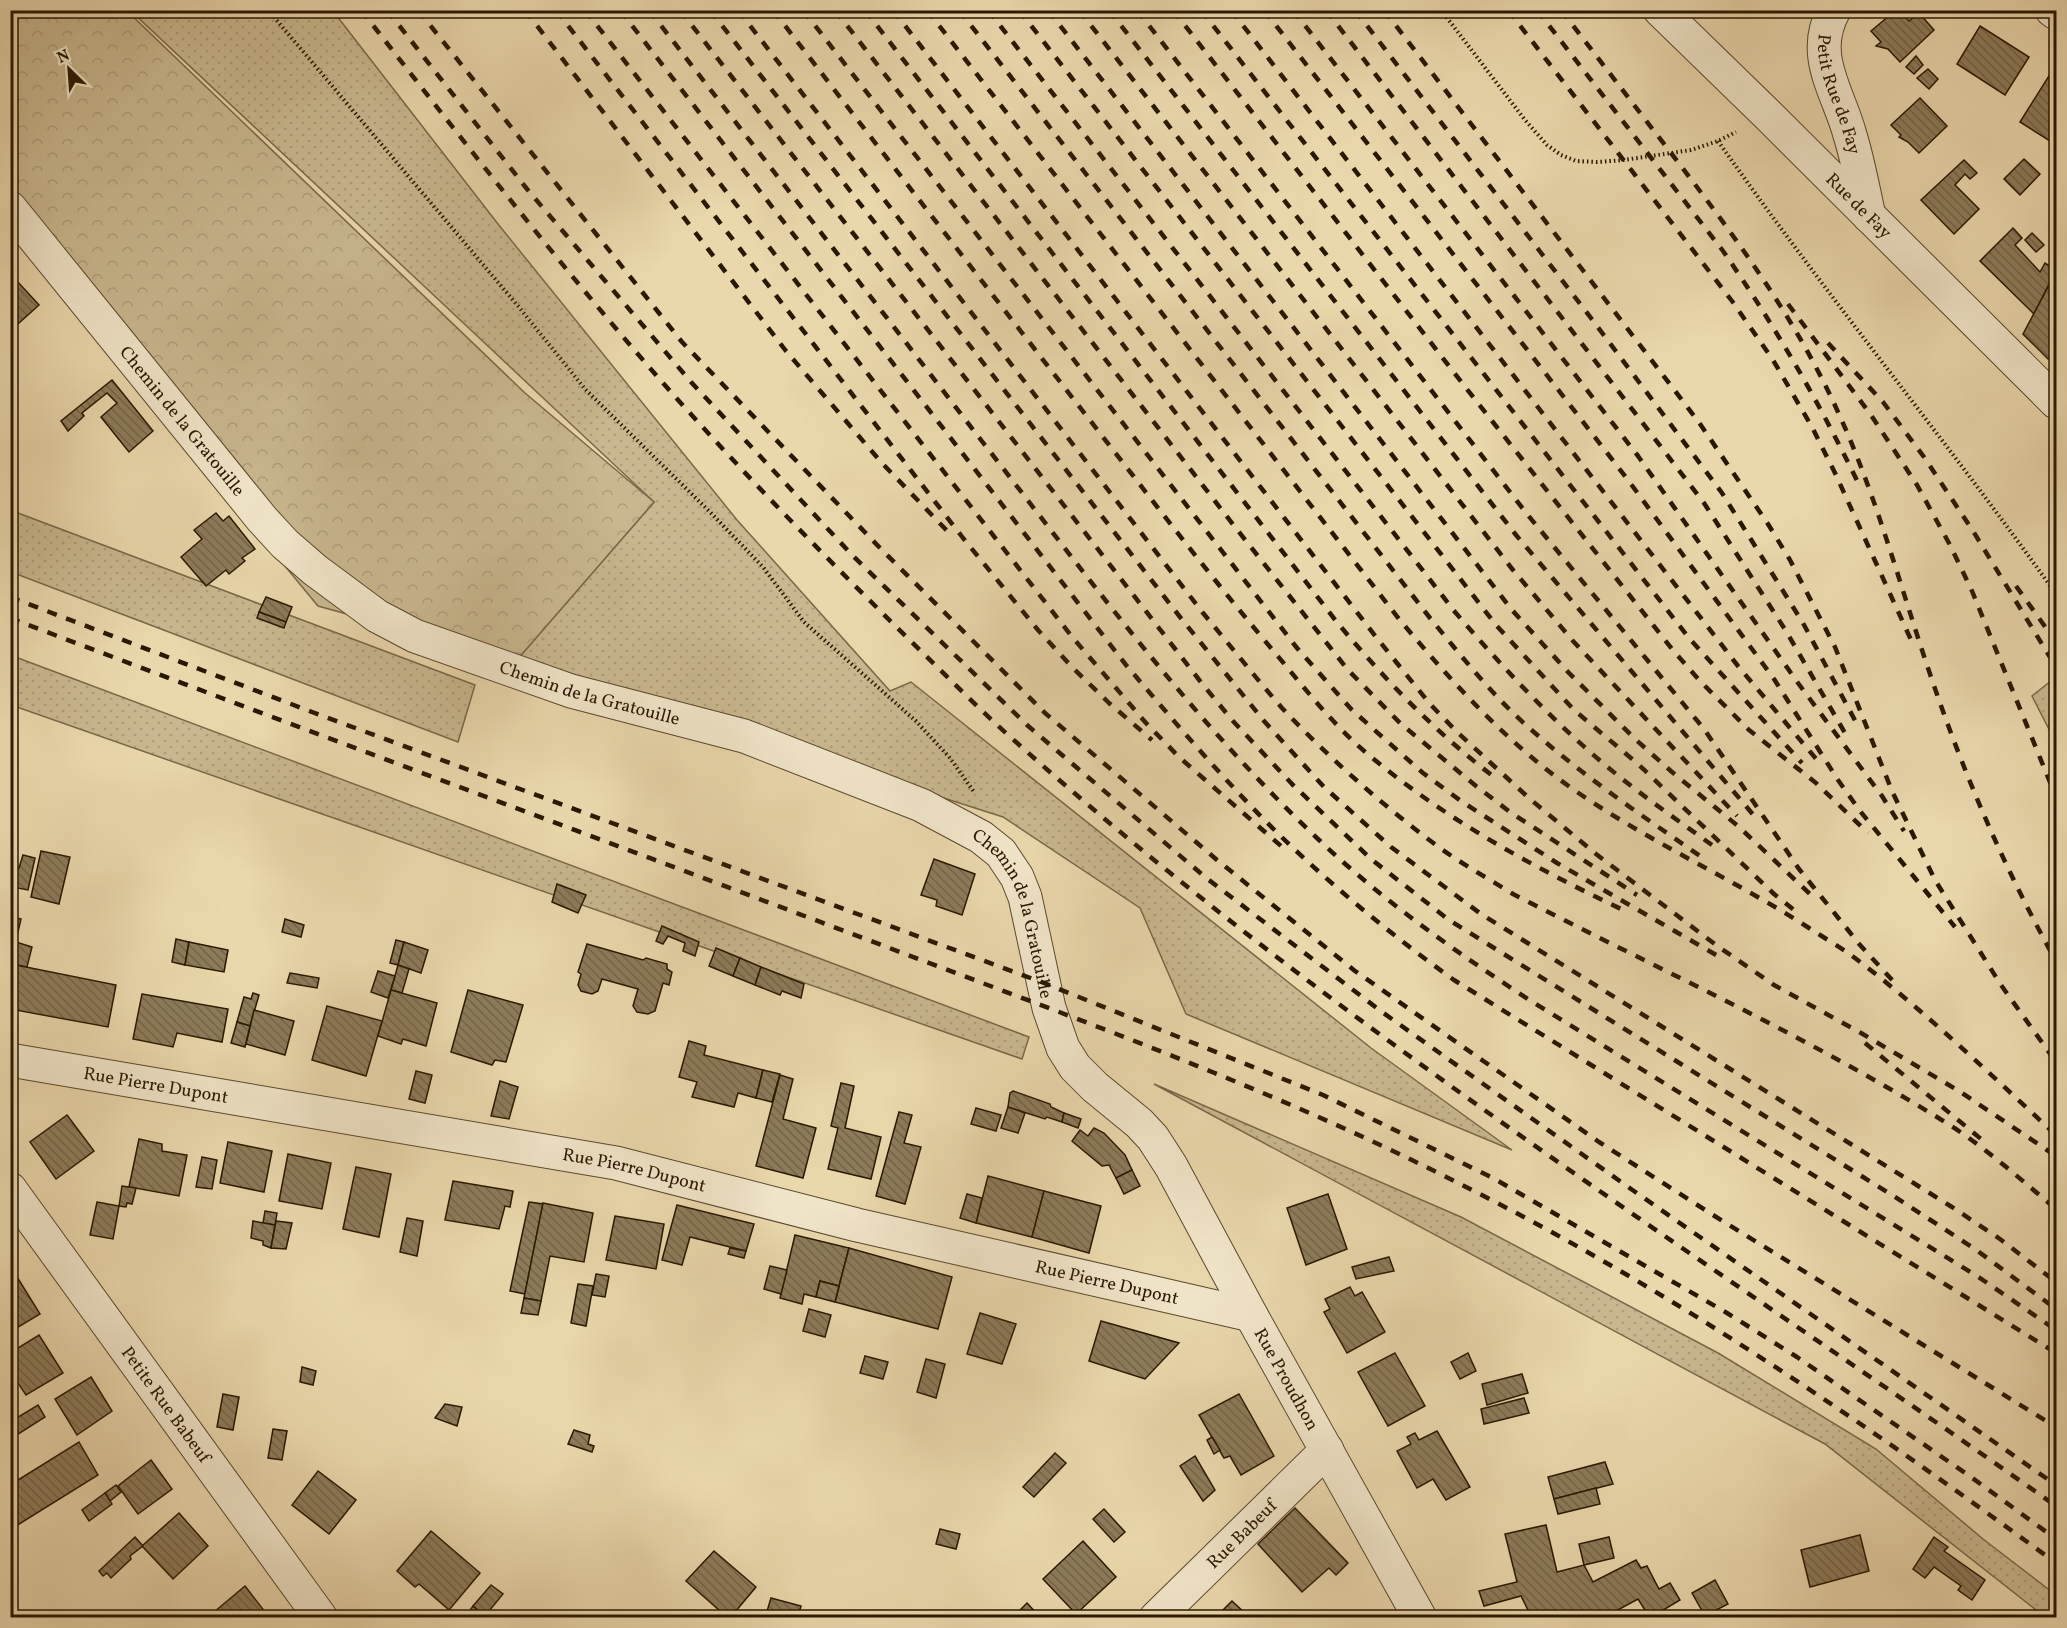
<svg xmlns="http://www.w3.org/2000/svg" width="2067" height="1628" font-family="Vollkorn,serif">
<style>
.green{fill:url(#green-dots);stroke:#796848;stroke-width:1.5}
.forest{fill:url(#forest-crowns);stroke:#796848;stroke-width:1.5}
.building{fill:url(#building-back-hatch);stroke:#291801;stroke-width:1.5}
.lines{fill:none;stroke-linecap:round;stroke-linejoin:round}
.street-casing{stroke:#59482c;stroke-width:35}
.path{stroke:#291801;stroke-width:4;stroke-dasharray:1.5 3;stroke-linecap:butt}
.street{stroke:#f1e5c9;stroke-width:33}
.rail{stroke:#291801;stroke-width:4.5;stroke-dasharray:10 10;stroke-linecap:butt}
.labels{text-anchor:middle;stroke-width:4.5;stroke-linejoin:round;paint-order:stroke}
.street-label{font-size:18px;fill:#291801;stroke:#f1e5c9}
</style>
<defs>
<pattern id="green-dots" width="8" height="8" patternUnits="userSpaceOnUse" patternTransform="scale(1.5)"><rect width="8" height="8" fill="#c9b78f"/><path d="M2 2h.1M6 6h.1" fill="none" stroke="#ad9d7a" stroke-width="1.8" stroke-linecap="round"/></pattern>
<pattern id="forest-crowns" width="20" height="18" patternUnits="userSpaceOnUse" patternTransform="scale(1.5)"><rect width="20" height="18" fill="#c9b78f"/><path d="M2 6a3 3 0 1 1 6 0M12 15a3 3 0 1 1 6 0" fill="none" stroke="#ad9d7a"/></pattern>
<pattern id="building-back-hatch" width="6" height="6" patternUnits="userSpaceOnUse" patternTransform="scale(1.5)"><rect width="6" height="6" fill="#8d7b5a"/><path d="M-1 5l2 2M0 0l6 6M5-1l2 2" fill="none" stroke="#736448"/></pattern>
</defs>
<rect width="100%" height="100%" fill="#ead7ac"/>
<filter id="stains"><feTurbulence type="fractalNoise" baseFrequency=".00333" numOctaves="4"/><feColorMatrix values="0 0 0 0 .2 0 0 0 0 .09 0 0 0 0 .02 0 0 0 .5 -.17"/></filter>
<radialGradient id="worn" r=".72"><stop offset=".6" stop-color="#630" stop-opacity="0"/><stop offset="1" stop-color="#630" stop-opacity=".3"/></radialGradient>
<!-- green -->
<g class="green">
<polygon points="131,11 333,11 498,224 737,520 890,691 911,682 1371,1048 1512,1150 1186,1014 1140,908 1003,817 516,661 654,502"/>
<polygon points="10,510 475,685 458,742 11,572"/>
<polygon points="10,655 1029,1037 1022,1059 11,705"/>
<polygon points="2056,677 2056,743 2032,696"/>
<polygon points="1154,1084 1461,1217 1718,1353 1876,1449 1983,1539 2056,1595 2056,1617 2045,1617 1825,1444"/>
</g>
<!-- forest -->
<polygon class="forest" points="10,11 127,11 525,393 654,502 516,661 318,606 11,235"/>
<!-- building -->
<g class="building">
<polygon points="1896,10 1899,10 1909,21 1919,13 1934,30 1900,62 1888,49 1876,46 1881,42 1871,31"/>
<polygon points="1980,26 2029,57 2005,95 1957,64"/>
<polygon points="1916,56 1923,65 1914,74 1906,67"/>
<polygon points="1928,69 1938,79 1929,89 1917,78"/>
<polygon points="2052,71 2056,74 2056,138 2053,143 2020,122"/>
<polygon points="1920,98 1947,126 1919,153 1908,142 1899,137 1901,135 1891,125"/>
<polygon points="2024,159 2040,174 2020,195 2004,179"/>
<polygon points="1964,160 1977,173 1970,179 1965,174 1955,185 1979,209 1954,234 1921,200"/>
<polygon points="2013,228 2022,238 2015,245 2040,272 2045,263 2056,270 2034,314 1980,261"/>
<polygon points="2032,233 2044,245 2036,252 2025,240"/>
<polygon points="2056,272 2056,350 2048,359 2023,334"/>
<polygon points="16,280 39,305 10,331 10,285"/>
<polygon points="112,380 153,431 129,452 101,417 117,403 107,393 82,413 84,416 68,431 61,421"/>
<polygon points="216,513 223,521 229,516 255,549 242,558 245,561 229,574 226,570 206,586 181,557 202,539 194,530"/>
<polygon points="266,597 292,607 286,622 259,612"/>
<polygon points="259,612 286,622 284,628 257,618"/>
<polygon points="41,851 70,857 59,904 31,897"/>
<polygon points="23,855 35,858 28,890 12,887 16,868 19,868"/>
<polygon points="934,859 975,874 962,915 936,906 937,900 921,895"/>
<polygon points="557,884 586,895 578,913 552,902"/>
<polygon points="10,916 21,919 10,966"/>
<polygon points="285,919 304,925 301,937 282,932"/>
<polygon points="662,926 699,942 695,956 683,951 685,943 668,936 663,944 656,941"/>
<polygon points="176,939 189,942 185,965 172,962"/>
<polygon points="396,940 404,942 398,965 390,963"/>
<polygon points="16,942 32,947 27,967 11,964"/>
<polygon points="189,942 228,950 224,972 185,965"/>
<polygon points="404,942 428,950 421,973 398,965"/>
<polygon points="587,944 643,960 646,958 667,964 667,969 672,972 669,985 663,983 655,1011 648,1014 637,1012 633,1006 638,989 602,979 598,991 592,994 581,991 578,985 581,974 578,972"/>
<polygon points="716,948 740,958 733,976 709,966"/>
<polygon points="740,958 761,967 755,985 733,976"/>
<polygon points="11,964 116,985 108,1027 10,1009"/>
<polygon points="398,965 409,969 402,993 391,990"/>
<polygon points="761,967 804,984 801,998 782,991 780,995 755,985"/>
<polygon points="378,971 395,976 388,998 371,992"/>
<polygon points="290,973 319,978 317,988 287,983"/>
<polygon points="391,990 437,1003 426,1046 403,1039 401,1044 378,1036"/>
<polygon points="468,990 523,1005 506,1062 495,1060 492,1065 451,1052"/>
<polygon points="253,993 259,995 250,1026 237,1022 244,997 251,999"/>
<polygon points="142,994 228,1009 222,1042 177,1033 173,1047 133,1039"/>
<polygon points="327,1006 382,1021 366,1076 312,1060"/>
<polygon points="254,1010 294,1021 285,1055 246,1044"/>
<polygon points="237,1022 250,1026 245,1047 231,1043"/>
<polygon points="689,1041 706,1046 704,1055 763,1070 756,1098 738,1093 734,1107 692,1097 697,1082 679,1077"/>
<polygon points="763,1070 780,1074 772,1102 756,1098"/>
<polygon points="416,1071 432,1075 425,1103 409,1099"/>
<polygon points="780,1075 793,1079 783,1119 816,1128 803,1178 756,1166"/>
<polygon points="500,1081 518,1087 509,1119 491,1116"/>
<polygon points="841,1083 854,1086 845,1128 881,1137 871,1179 828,1169 838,1128 831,1126"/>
<polygon points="1013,1091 1050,1104 1051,1107 1064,1113 1062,1122 1047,1117 1045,1119 1008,1107 1010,1093"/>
<polygon points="1008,1107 1025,1113 1018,1133 1001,1128"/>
<polygon points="976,1108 1001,1115 996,1131 971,1124"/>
<polygon points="899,1112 912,1115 904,1143 921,1147 905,1204 876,1196"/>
<polygon points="1064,1113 1081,1119 1078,1128 1062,1122"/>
<polygon points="67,1115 94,1151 56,1179 30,1142"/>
<polygon points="1094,1128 1104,1133 1125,1155 1132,1170 1116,1178 1109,1165 1102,1166 1072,1141 1080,1130 1088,1136"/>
<polygon points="139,1139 162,1144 162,1151 187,1155 179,1196 129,1187"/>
<polygon points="228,1142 272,1151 264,1192 220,1183"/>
<polygon points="288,1154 331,1163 322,1209 279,1201"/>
<polygon points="202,1157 217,1160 212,1189 196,1187"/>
<polygon points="356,1167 391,1174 379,1237 343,1229"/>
<polygon points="1132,1170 1140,1186 1124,1194 1116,1178"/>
<polygon points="988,1176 1044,1191 1032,1237 976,1223"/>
<polygon points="453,1181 513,1191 510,1207 505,1206 499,1229 445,1220"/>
<polygon points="122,1186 136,1188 132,1204 127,1203 126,1207 119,1206"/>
<polygon points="1044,1191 1101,1206 1089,1253 1032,1237"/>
<polygon points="967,1194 982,1198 976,1223 960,1218"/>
<polygon points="1328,1194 1347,1249 1306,1265 1287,1208"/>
<polygon points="97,1202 119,1206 113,1239 90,1235"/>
<polygon points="529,1202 543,1204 525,1294 510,1291"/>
<polygon points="543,1203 593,1213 584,1262 550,1256 541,1301 524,1298"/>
<polygon points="677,1205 754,1224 746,1251 690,1237 682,1265 662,1260"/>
<polygon points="265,1211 277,1213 275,1225 263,1223"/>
<polygon points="615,1216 664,1224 656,1269 606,1260"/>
<polygon points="407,1218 423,1221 417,1256 400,1252"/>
<polygon points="253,1221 275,1225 271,1248 263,1245 263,1241 251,1238"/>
<polygon points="276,1221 292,1223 286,1249 271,1248"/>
<polygon points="795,1235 849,1248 839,1286 820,1281 816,1297 804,1294 802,1304 780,1298"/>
<polygon points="730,1248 746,1251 744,1258 728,1254"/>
<polygon points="849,1248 952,1277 938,1329 835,1302"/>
<polygon points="1389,1257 1394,1271 1356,1279 1352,1267"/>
<polygon points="770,1266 787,1270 781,1294 764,1289"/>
<polygon points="14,1272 40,1314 10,1332 10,1274"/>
<polygon points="596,1274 609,1276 605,1297 592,1295"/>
<polygon points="820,1281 839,1286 835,1302 816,1297"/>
<polygon points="578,1284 593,1286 586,1326 571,1323"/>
<polygon points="1350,1287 1355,1296 1362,1292 1385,1332 1347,1353 1324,1312 1330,1309 1325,1299"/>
<polygon points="524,1298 541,1301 538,1315 521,1313"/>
<polygon points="809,1309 831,1315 825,1337 803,1331"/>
<polygon points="980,1313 1016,1324 1002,1364 967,1354"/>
<polygon points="1101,1321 1179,1343 1145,1379 1089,1361"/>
<polygon points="39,1335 63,1373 26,1395 10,1371 10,1353"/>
<polygon points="1395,1353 1425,1406 1388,1426 1358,1372"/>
<polygon points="1468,1353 1476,1371 1460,1379 1451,1362"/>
<polygon points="865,1356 888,1362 883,1379 860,1373"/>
<polygon points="926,1359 945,1364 936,1398 917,1392"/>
<polygon points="302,1367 316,1371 313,1385 300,1382"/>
<polygon points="1522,1374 1528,1393 1487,1405 1482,1384"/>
<polygon points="91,1377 112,1411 77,1435 55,1399"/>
<polygon points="223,1394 239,1397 233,1430 217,1427"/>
<polygon points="1239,1394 1274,1456 1241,1475 1230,1456 1224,1458 1199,1415"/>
<polygon points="1524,1398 1529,1413 1484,1424 1481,1409"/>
<polygon points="445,1404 462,1407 457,1426 435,1418"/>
<polygon points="38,1405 45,1417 12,1438 10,1422"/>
<polygon points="273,1429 287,1431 282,1460 268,1458"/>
<polygon points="574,1430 590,1435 588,1444 594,1446 592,1452 568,1444"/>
<polygon points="1437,1431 1470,1487 1446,1500 1433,1479 1417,1488 1397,1451 1411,1444 1407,1437 1415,1433 1419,1440"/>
<polygon points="1212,1437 1220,1450 1214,1454 1207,1440"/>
<polygon points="79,1442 98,1475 16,1526 10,1517 10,1485"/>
<polygon points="1055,1453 1066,1463 1034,1497 1023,1487"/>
<polygon points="1195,1456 1215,1490 1203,1501 1180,1466"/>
<polygon points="151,1460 172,1489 138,1514 118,1486"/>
<polygon points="1605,1462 1613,1484 1554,1499 1548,1477"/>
<polygon points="318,1471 356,1500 329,1534 292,1505"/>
<polygon points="116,1485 121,1492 110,1501 105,1493"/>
<polygon points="1596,1488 1600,1504 1558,1514 1554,1499"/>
<polygon points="105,1493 112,1504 89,1521 82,1510"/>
<polygon points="1295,1508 1348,1563 1336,1575 1329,1568 1302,1592 1258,1544"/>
<polygon points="1104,1509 1125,1532 1114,1542 1093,1519"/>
<polygon points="179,1513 208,1546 173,1579 142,1546"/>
<polygon points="1546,1525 1557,1572 1584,1565 1593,1582 1636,1560 1641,1568 1647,1566 1659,1589 1670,1583 1680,1600 1650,1618 1638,1599 1603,1618 1532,1618 1521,1596 1484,1606 1479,1591 1517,1582 1505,1534"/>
<polygon points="940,1529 960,1534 956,1549 936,1544"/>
<polygon points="431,1531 480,1573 449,1610 419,1584 415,1587 397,1571"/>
<polygon points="1860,1535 1869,1571 1810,1587 1801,1550"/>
<polygon points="135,1537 143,1546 130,1556 131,1559 111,1578 107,1573 103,1576 99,1571"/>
<polygon points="1609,1537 1614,1558 1584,1565 1579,1544"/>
<polygon points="1934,1537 1948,1547 1944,1551 1985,1580 1972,1600 1958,1590 1961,1586 1934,1567 1925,1578 1913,1569"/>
<polygon points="1083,1541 1116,1577 1076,1614 1043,1579"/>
<polygon points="714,1551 756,1587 730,1618 728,1618 686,1581"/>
<polygon points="1715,1580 1728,1604 1705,1616 1692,1593"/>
<polygon points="491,1585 503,1594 485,1616 473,1606"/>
<polygon points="245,1586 269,1617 207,1618"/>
<polygon points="771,1598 801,1606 798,1618 765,1618"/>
<polygon points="1232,1601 1246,1614 1242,1618 1215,1618"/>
<polygon points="1027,1603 1041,1618 1012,1618"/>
<polygon points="473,1606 485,1616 486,1618 464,1618"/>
<polygon points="1942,1611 1944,1618 1915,1618"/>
</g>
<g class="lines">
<defs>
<g id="street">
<path id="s1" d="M 1660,10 L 1770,117 L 2056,402"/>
<path id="s2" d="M 1834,10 C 1809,55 1838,91 1850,135 C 1858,161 1863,189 1869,216"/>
<polyline points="2052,10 2056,13"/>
<path id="s3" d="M 10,208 L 262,519 L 285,544 L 315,570 L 377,616 L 415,636 L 571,691 L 744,736 L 921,805 L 981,837 L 1001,853 L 1017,877 L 1025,897 L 1049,1008 L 1063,1048 L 1075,1067 L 1095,1087 L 1139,1123 L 1153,1138 L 1171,1166 L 1251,1315 L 1420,1618"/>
<path id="s4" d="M 10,1060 L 616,1163 L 857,1225 L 1251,1315"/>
<path id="s5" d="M 10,1189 L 321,1618"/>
<path id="s6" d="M 1156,1618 L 1327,1450"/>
</g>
</defs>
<!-- street casing -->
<use href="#street" class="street-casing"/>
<!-- path -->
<g class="path">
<polyline points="268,10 518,306 585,389 709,511 763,567 804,622 916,721 950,758 974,792"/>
<polyline points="1441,10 1525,120 1547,145 1561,155 1576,161 1597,162 1624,160 1691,150 1718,141 1736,132"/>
<path d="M 1718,141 C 1826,295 1947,441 2056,594"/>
</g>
<!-- street -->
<use href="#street" class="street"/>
<!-- rail -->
<g class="rail">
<path d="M 361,10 C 462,139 562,269 671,392 C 752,483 838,570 925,655 C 955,684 984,714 1016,742 C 1337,1029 1705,1258 2056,1506"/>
<polyline points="387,10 527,189 691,382 853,556 1027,725 1205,877 1382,1012 1631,1189 2056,1485"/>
<polyline points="418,10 682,342 881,549 1045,713 1217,860 1355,971 1599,1142 1713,1215 2056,1427"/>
<polyline points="525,10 786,351 881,462 953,537"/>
<polyline points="556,10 963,538 1038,630 1072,667 1109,703 1152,740"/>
<polyline points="585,10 1073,638 1146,723 1179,757 1281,846"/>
<path d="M 620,10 L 1126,665 C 1179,727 1233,791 1292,847 C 1343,895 1397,939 1454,980 L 2056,1353"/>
<path d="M 649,10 C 760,154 871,297 981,440 C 1088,577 1191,719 1318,839 C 1383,901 1456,952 1531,1001 L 1977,1276 L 2056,1330"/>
<polyline points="680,10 1200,681 1232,720 1292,784 1371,859 1449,920 1892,1195 1975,1249 2056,1309"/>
<polyline points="710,10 1180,617 1264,721 1324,787 1391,847 1481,914 1952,1207 2000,1239 2056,1282"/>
<path d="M 738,10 L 1203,613 C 1229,644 1255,677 1282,708 C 1327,756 1380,803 1432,842 C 1458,862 1486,877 1513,894 C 1658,969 1807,1036 1945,1122 C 1985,1147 2020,1179 2056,1209"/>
<path d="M 773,10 C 892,165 1011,319 1131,473 C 1178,534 1226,595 1276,654 C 1306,690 1334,726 1370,756 C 1445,819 1533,867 1621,909"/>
<polyline points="803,10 1297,648 1352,710 1423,773 1461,801 1557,863 1723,959"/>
<polyline points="835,10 1235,527 1348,670 1401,724 1476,786 1510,812 1637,895"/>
<path d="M 865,10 L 1336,621 C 1384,679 1437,734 1498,780"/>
<polyline points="893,10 1376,637 1430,704 1457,732 1530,799 1596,854 1716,945 1774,985 1861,1033 1959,1091 2056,1156"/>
<path d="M 927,10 L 1399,619 C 1456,687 1515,752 1589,800 C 1660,847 1738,882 1809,928 C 1823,937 1838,946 1851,955 C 1924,1010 1990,1074 2056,1135"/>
<path d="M 959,10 L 1430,618 C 1463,658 1496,700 1535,733 C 1586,778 1644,817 1700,856"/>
<path d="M 988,10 L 1455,612 C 1505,670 1557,726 1616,774 C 1647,799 1680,822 1712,845"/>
<polyline points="1019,10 1496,625 1574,710 1638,764 1774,894 1794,910"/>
<polyline points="1048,10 1512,610 1569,673 1635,739 1672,772 1738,826 1810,894"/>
<polyline points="1079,10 1513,570 1573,641 1737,816"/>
<polyline points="1109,10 1516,535 1756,818"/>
<polyline points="1137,10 1527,514 1704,729 1799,869 1860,945 1893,981"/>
<polyline points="1173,10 1466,388 1672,649 1699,680 1749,730 1816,783 1868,833"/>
<polyline points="1201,10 1689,638 1802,763"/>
<polyline points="1231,10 1738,666 1817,760"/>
<polyline points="1264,10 1628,480 1774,679 1838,780 1860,811 1955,927"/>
<polyline points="1293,10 1638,456 1798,683 1882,796 1904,831"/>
<polyline points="1326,10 1704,503 1786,631 1845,733"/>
<polyline points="1355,10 1594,322 1722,493 1803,623 1858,726"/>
<polyline points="1384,10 1698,421 1768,524 1790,560 1835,647 1892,791 1935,880 2001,985 2056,1062"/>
<polyline points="1508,10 1732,301 1773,360 1812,427 1835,473 1912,642"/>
<path d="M 1537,10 L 1723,251 C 1775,326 1821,405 1861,489"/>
<path d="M 1561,10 C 1598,58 1634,105 1671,153 C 1734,235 1795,317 1838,412 C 1876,495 1899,582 1928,668 C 1962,770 2004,868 2056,961"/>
<polyline points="1788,304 1871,415 1917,485 1950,545 1972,591 2056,797"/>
<polyline points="1828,343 1883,402 1924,457 1973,531 2056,667"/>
<polyline points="2016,586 2056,642"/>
<polyline points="10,597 312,712 1044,983 1323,1095 1493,1178 1727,1313 1797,1357 1971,1477 2056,1539"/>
<path d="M 10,618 C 294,726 579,831 863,938 C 1068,1016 1276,1089 1472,1190 C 1679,1295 1869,1426 2056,1563"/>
<polyline points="1865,1043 1981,1139"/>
</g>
</g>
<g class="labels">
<!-- street labels -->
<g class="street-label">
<text dy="6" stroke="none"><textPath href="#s2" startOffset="88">Petit Rue de Fay</textPath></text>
<text dy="6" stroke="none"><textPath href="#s1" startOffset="279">Rue de Fay</textPath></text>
<text dy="6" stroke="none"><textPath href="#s3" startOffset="274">Chemin de la Gratouille</textPath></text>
<text dy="6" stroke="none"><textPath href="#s3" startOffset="778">Chemin de la Gratouille</textPath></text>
<text dy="6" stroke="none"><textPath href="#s3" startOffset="1282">Chemin de la Gratouille</textPath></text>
<text dy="6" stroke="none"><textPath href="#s4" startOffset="148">Rue Pierre Dupont</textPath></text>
<text dy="6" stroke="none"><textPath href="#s4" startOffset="634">Rue Pierre Dupont</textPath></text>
<text dy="6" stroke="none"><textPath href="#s4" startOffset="1120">Rue Pierre Dupont</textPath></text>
<text dy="6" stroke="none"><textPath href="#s3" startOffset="1832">Rue Proudhon</textPath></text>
<text dy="6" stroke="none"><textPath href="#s5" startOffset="266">Petite Rue Babeuf</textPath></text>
<text dy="6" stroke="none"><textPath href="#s6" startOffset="120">Rue Babeuf</textPath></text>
</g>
</g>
<!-- margin -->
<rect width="2067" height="1628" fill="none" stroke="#ead7ac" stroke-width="36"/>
<rect x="12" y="12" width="2043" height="1604" fill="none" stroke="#291801" stroke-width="3"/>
<rect x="18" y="18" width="2031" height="1592" fill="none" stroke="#291801" stroke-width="1.5"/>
<!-- north arrow -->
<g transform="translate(69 69) rotate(335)" stroke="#f1e5c9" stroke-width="4.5" paint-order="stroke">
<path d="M0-4.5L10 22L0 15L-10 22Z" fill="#291801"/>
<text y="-9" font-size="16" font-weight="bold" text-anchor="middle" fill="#291801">N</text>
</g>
<rect width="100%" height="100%" filter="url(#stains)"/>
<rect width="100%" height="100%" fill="url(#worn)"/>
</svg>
